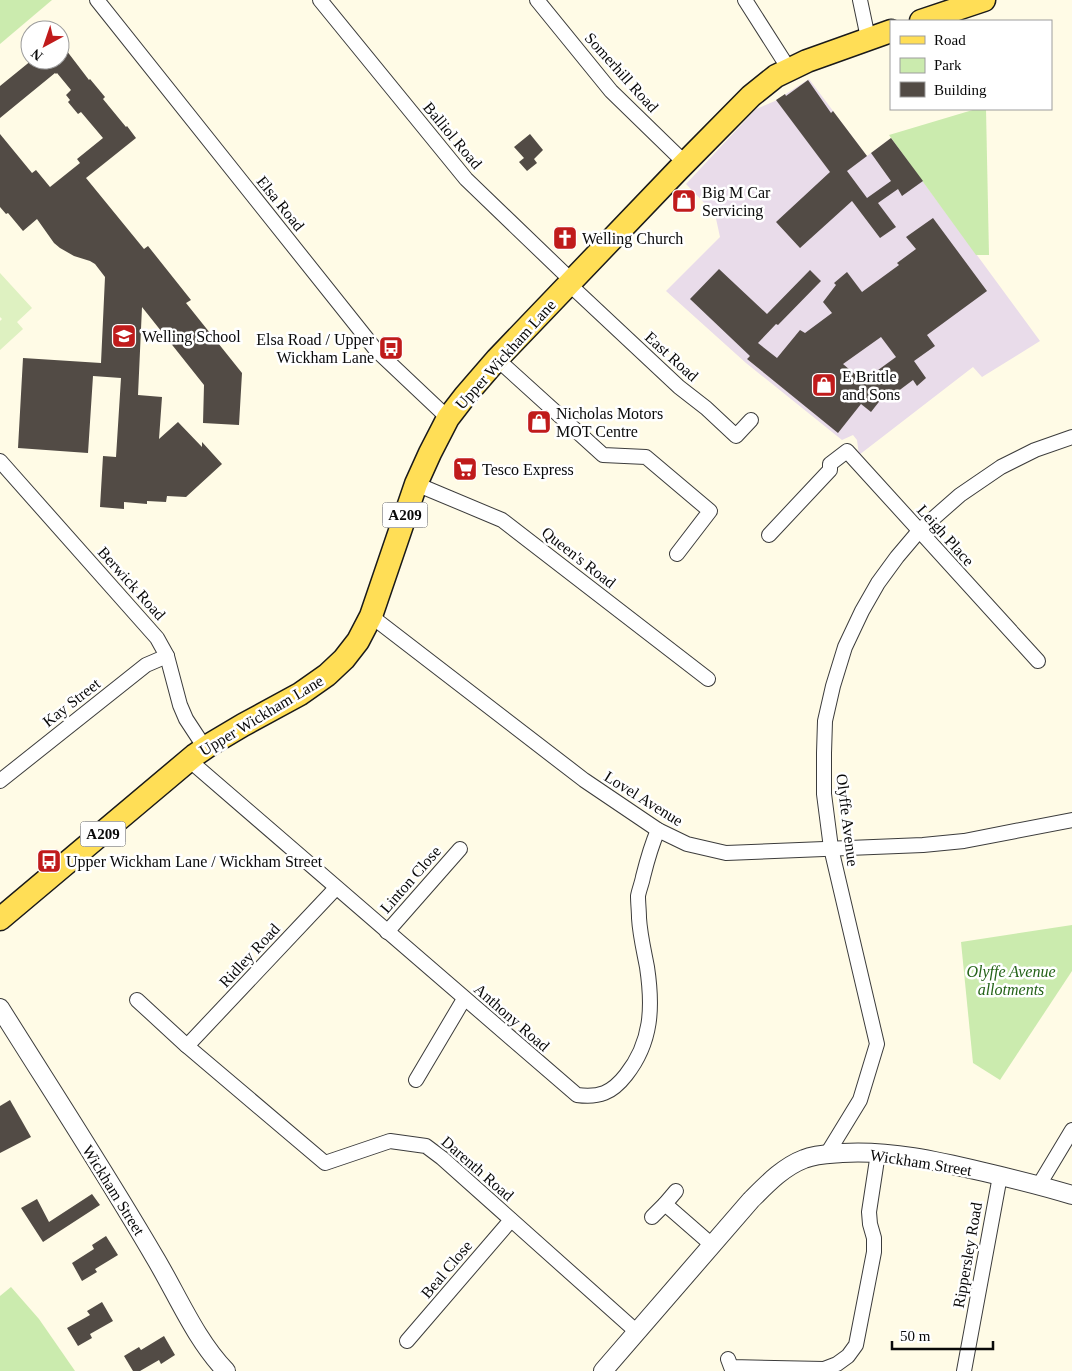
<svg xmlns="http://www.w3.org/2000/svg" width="1072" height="1371" font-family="Georgia,serif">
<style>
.industrial{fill:#e9dcea}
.green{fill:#cbebae}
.pitch{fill:#def1c1}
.building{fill:#524b45;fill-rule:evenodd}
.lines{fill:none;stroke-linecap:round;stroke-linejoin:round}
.minor-casing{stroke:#3c3c3c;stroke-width:16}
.tertiary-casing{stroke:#3c3c3c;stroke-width:20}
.primary-casing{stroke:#1a1a1a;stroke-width:25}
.minor{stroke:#fff;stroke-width:14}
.tertiary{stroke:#fff;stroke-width:18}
.primary{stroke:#ffde56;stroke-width:22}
.labels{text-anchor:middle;stroke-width:5;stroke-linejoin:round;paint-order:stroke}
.shield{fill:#fff;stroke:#535353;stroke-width:1}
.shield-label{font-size:15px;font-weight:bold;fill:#090909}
.street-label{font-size:16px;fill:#090909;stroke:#fff}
.poi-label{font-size:16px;fill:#090909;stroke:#fff;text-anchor:start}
.park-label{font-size:16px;font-style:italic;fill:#246318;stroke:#fff}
</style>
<rect width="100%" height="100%" fill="#fffbe6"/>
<!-- industrial -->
<polygon class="industrial" points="809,79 867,156 891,138 1040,341 982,377 973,367 859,455 857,440 853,435 842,440 746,363 666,291 720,237 715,214 686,184 756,109 775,101"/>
<!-- green -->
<g class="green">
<polygon points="0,0 52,0 0,44"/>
<polygon points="976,109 986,109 989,255 976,255 889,135"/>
<polygon points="1072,925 1072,971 1000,1080 973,1063 961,942"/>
<polygon points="11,1287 39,1319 75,1371 0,1371 0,1296"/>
</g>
<!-- pitch -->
<polygon class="pitch" points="0,273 32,308 17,322 23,329 0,350 0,321 2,319 0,317"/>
<!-- building -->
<g class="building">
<polygon points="60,42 89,80 90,79 105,97 103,99 126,127 127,126 136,138 86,178 144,249 148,246 191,300 186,303 242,373 239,425 203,423 204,385 142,307 138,395 162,397 159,439 178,422 202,447 202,442 222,464 186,497 167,496 166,502 147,501 147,504 124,502 124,509 100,507 103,456 116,457 121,378 93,376 88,453 18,448 23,358 101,363 105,277 95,264 90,261 74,256 60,248 54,243 37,219 23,231 8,213 6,214 0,207 0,134 32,173 36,170 50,187 80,163 77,159 103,138 81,112 78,114 68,102 70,100 66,95 71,90 57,73 56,74 55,73 0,118 0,86 32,60 60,60"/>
<polygon points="808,80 831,113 833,111 867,156 847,171 867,198 891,181 871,153 891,138 923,181 902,196 898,189 878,203 896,227 880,238 852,201 800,248 776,222 830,172 776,100 785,94 786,96"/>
<polygon points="530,134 543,150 534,159 537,163 527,171 519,162 524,158 514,147"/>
<path d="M 933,218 L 987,291 L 927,335 L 935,346 L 914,361 L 926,378 L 917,386 L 913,380 L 893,395 L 889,389 L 871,412 L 861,404 L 838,433 L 747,359 L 750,356 L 690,299 L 719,269 L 767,314 L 810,270 L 821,281 L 778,325 L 776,324 L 758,343 L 777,358 L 800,330 L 805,333 L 832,313 L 823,302 L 836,285 L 834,283 L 847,272 L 862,292 L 899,265 L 897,263 L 916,249 L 906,237 ZM 881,337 L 896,357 L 863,381 L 843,364 Z"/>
<polygon points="10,1100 31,1137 0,1153 0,1106"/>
<polygon points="92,1194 100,1205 43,1242 21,1208 37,1199 49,1222"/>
<polygon points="106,1236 118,1255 95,1269 97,1272 82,1281 72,1263 94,1249 92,1245"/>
<polygon points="102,1302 113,1321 90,1334 92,1338 78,1346 67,1328 90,1315 87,1311"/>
<polygon points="164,1336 175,1355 161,1364 159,1360 140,1371 133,1371 124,1356 139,1347 141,1350"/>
</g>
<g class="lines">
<defs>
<g id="minor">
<polyline points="97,0 376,350 448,418"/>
<polyline points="320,0 466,179 572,281"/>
<polyline points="537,0 611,91 685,163"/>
<polyline points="745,0 789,69"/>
<polyline points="860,0 868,38"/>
<polyline points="569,284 679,387 706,408 736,436 751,420"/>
<polyline points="497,359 603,455 646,457 710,511 677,554"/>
<polyline points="0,461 157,638 167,656 180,705 186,719 205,748"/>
<polyline points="416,484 502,520 708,679"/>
<polyline points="769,535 830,470 830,464 847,451 1038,661"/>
<polyline points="371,616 584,780 658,830 687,844 726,853 923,845 964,841 1072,820"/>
<path d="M 189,760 L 577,1095 C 599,1098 612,1093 626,1075 C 652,1042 653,1007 647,967 C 644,951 640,935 639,918 C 639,911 638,903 638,896 C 639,890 642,883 643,877 C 647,861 651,846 658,830"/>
<polyline points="0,781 146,665 167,656"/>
<polyline points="387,932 460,849"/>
<polyline points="137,1000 187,1046 325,1163 390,1141 426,1146 442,1158 637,1332"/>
<polyline points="187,1046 336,888"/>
<polyline points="416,1080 464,999"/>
<polyline points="827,1154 860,1100 877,1044 831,848 824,794 824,753 825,721 833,686 845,647 862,611 878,583 897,557 919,531 960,495 1001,467 1035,450 1072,437"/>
<polyline points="1039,1185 1072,1130"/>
<polyline points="665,1204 676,1191"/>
<polyline points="652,1217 665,1204 712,1245"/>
<polyline points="407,1341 511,1220"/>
<polyline points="728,1359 731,1367 824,1369 837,1364 848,1356 856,1345 874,1252 874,1238 870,1224 869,1212 878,1153"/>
<polyline points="964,1371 1000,1176"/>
</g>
<g id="tertiary">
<path d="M 0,1008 C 52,1091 105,1172 154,1256 C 177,1294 195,1339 226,1371"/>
<path d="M 603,1371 L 751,1200 C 767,1184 783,1167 804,1159 C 816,1154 829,1154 842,1153 C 890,1150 937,1161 984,1172 C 1014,1179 1043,1186 1072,1195"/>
</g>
<g id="primary">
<polyline points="921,21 984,0"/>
<polyline points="0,919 195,755 211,744 243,725 300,694 327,675 344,659 358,641 371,616 416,484 430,453 448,418 465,396 497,359 678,170 751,96 776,76 807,61 891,31"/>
</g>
</defs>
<!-- minor casing -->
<use href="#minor" class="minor-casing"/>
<!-- tertiary casing -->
<use href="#tertiary" class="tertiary-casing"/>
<!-- primary casing -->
<use href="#primary" class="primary-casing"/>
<!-- minor -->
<use href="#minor" class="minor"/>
<!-- tertiary -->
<use href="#tertiary" class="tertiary"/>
<!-- primary -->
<use href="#primary" class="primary"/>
</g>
<!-- icons -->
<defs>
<symbol id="shop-square" viewBox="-11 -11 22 22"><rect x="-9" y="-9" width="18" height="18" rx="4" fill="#c01b1b" stroke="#fff"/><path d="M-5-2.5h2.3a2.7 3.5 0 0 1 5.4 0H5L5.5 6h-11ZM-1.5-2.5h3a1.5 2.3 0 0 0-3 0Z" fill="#fff"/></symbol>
<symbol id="church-square" viewBox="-11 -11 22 22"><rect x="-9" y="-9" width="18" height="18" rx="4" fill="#c01b1b" stroke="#fff"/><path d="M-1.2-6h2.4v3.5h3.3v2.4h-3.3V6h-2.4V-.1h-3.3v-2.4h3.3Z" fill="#fff"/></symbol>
<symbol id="school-square" viewBox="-11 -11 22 22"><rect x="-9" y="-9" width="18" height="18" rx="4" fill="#c01b1b" stroke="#fff"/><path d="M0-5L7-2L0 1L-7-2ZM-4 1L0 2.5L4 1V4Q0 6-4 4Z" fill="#fff"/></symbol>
<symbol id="bus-square" viewBox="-11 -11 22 22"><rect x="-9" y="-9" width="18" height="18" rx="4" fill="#c01b1b" stroke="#fff"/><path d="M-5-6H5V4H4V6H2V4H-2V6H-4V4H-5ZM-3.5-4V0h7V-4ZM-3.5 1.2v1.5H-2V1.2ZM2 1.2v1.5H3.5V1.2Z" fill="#fff"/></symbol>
<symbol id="supermarket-square" viewBox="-11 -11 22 22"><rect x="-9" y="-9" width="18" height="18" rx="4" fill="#c01b1b" stroke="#fff"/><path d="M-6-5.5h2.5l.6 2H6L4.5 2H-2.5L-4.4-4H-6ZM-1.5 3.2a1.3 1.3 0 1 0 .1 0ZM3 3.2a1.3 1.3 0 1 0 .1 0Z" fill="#fff"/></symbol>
</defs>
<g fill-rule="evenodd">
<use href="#shop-square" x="670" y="187" width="28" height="28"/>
<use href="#church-square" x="551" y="224" width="28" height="28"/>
<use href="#school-square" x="110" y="322" width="28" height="28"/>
<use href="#bus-square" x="377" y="334" width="28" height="28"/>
<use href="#shop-square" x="810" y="371" width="28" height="28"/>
<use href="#shop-square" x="525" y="408" width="28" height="28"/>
<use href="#supermarket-square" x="451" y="455" width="28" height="28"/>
<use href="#bus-square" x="35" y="847" width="28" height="28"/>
</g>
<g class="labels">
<!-- shield labels -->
<g class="shield">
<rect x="382.5" y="502.5" width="45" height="25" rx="4"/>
<rect x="80.5" y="821.5" width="45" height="25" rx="4"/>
</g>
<g class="shield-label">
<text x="405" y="520">A209</text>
<text x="103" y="839">A209</text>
</g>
<!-- street labels -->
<g class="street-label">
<text transform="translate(622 72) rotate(48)" y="6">Somerhill Road</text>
<text transform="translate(453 135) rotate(50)" y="6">Balliol Road</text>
<text transform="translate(281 203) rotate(51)" y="6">Elsa Road</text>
<text transform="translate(505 354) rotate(-48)" y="6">Upper Wickham Lane</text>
<text transform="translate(672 356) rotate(42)" y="6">East Road</text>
<text transform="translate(946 535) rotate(48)" y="6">Leigh Place</text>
<text transform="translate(579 557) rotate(38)" y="6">Queen's Road</text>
<text transform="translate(132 583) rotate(48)" y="6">Berwick Road</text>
<text transform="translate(71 702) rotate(-38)" y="6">Kay Street</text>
<text transform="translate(261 715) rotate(-31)" y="6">Upper Wickham Lane</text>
<text transform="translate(644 798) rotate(32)" y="6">Lovel Avenue</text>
<text transform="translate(848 820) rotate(83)" y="6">Olyffe Avenue</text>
<text transform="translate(410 879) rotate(-49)" y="6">Linton Close</text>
<text transform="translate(249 955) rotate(-47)" y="6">Ridley Road</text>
<text transform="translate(512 1017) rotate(41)" y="6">Anthony Road</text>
<text transform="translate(921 1162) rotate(9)" y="6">Wickham Street</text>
<text transform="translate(478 1168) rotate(41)" y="6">Darenth Road</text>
<text transform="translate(114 1190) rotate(58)" y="6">Wickham Street</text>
<text transform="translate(967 1255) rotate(-80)" y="6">Rippersley Road</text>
<text transform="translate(446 1269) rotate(-50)" y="6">Beal Close</text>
</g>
<!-- poi labels -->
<g class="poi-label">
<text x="702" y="198">Big M Car<tspan x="702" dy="18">Servicing</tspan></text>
<text x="582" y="244">Welling Church</text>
<text x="142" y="342">Welling School</text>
<text x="374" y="345" text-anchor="end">Elsa Road / Upper<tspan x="374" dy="18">Wickham Lane</tspan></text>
<text x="842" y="382">E Brittle<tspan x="842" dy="18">and Sons</tspan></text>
<text x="556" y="419">Nicholas Motors<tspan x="556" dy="18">MOT Centre</tspan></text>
<text x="482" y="475">Tesco Express</text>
<text x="66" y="867">Upper Wickham Lane / Wickham Street</text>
</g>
<!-- park labels -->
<g class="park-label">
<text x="1011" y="977">Olyffe Avenue<tspan x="1011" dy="18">allotments</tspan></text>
</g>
</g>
<!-- legend -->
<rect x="890" y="20" width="162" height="90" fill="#ffffff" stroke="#9d9d9d"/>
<rect x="900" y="36" width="25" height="8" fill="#ffde56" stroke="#9d9d9d"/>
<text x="934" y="45" font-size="15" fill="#090909">Road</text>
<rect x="900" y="58" width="25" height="15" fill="#cbebae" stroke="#9d9d9d"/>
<text x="934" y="70" font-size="15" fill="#090909">Park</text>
<rect x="900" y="82" width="25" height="15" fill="#524b45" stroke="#9d9d9d"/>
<text x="934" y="95" font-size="15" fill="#090909">Building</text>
<!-- north arrow -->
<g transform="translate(45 45) rotate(220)"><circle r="24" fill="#ffffff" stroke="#9d9d9d"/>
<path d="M0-4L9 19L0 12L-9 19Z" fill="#c01b1b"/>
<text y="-8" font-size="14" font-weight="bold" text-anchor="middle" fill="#090909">N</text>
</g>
<!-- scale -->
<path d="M892 1341v8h101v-8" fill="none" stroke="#090909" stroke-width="2.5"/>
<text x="900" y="1341" font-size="15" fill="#090909" stroke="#ffffff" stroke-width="4" paint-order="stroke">50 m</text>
</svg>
